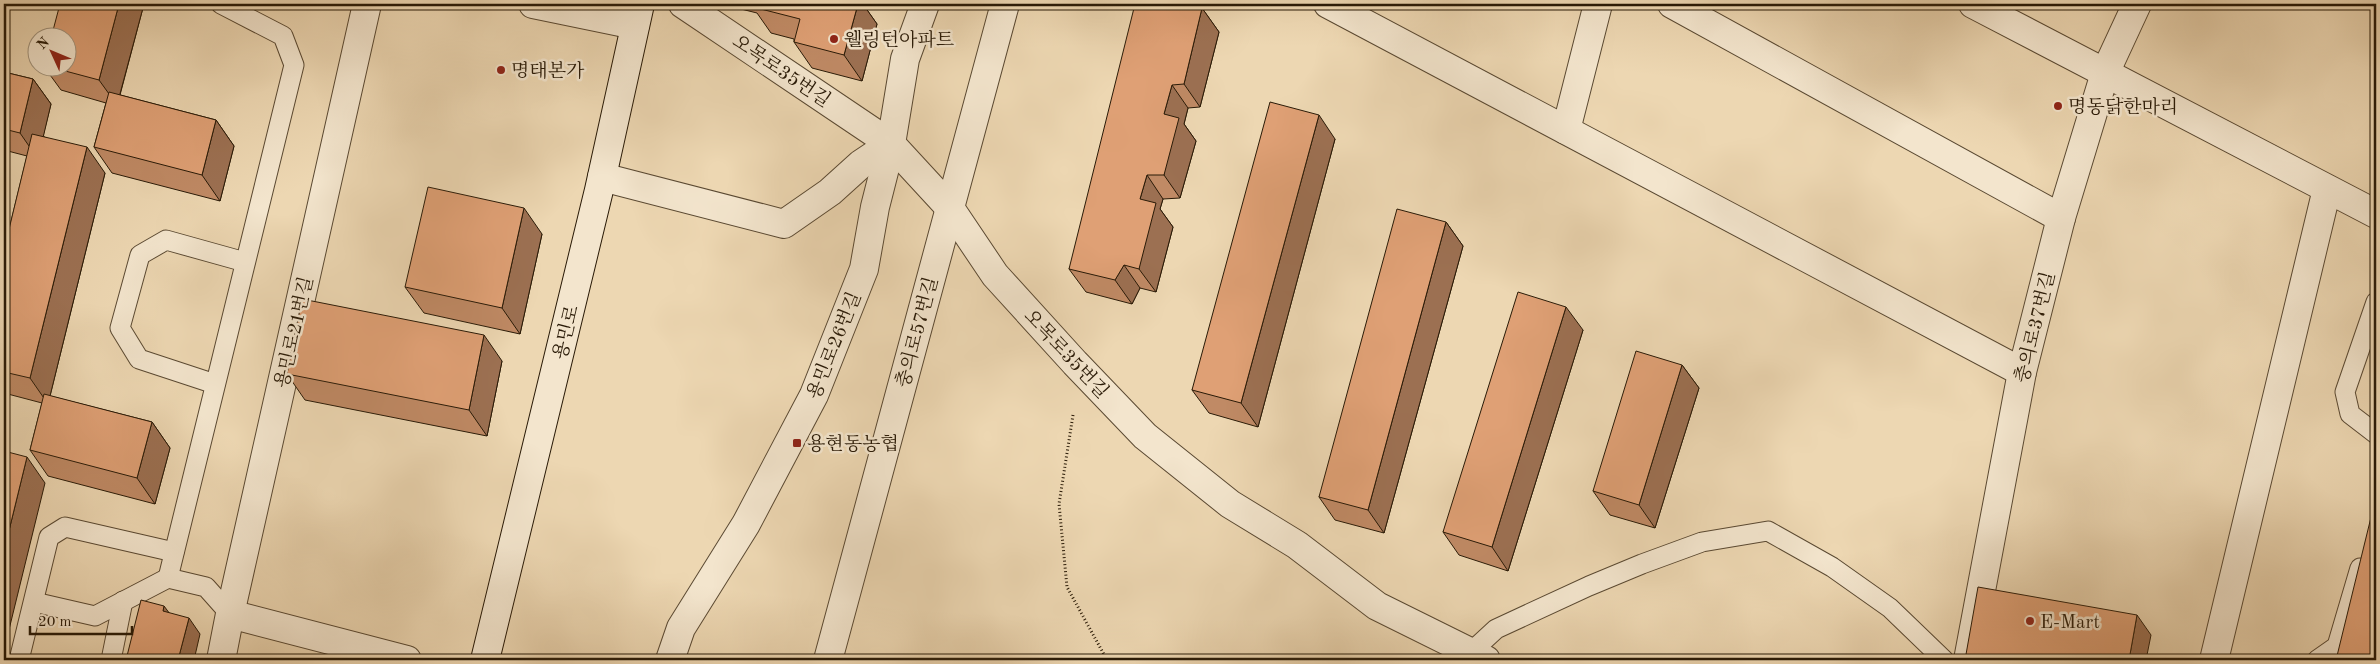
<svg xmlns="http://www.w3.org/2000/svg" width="2380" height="664" font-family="'Old Standard TT','Noto Serif KR',serif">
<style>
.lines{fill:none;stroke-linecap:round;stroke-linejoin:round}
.lane-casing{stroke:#5a4932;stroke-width:21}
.street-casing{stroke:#5a4932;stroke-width:30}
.secondary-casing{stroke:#291a07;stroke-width:30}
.path{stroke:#291a07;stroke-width:3;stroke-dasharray:1 2.5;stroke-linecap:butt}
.lane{stroke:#f3e5cd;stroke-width:19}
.street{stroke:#f3e5cd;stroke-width:28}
.secondary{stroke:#f3e5cd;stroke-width:28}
.wall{fill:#c08a65;stroke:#291a07}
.shaded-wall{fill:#9c7052;stroke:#291a07}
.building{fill:#dfa075;stroke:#291a07}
.poi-dot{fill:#8f2418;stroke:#f3e5cd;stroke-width:2}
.labels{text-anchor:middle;stroke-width:5;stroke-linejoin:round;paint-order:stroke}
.poi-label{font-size:19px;fill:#291a07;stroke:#f3e5cd;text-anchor:start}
.street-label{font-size:19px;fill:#291a07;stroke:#f3e5cd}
</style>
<rect width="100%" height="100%" fill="#edd7b2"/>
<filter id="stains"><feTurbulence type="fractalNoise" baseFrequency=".004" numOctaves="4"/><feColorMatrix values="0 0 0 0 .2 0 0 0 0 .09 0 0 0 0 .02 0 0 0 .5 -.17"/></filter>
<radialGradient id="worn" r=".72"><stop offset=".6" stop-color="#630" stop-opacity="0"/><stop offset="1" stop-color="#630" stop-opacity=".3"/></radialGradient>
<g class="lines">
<defs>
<g id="lane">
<polyline points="221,4 283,36 294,65 168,578 206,587 230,614"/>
<polyline points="2376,302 2345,392 2350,414 2376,434"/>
<polyline points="215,384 139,359 120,328 140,255 166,240 245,262"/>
<polyline points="34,602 95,616 168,578"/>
<polyline points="1470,653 1496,629 1589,586 1642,564 1702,542 1768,531 1832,567 1890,608 1944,660"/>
<polyline points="19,660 49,537 65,527 174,552"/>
<polyline points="111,660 123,601"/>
<polyline points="2317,660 2337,646 2360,568"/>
</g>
<g id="street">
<polyline points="533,4 635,25"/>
<polyline points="683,4 891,144 950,208 995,275 1075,363 1145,436 1230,504 1297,545 1377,606 1486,660"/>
<polyline points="1328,4 2022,372"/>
<polyline points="1672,4 2061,218"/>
<polyline points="1973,4 2376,214"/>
<polyline points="1566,130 1598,4"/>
<polyline points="602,177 784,224 830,192 861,164 891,144"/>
<polyline points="230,614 407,660"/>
<polyline points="221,660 230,614 367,4"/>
<polyline points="670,660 681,628 746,524 814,395 864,269 875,207 891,144 905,59 925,4"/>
<polyline points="828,660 1005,4"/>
<polyline points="1968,660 2022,372 2061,218 2105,73 2137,4"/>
<polyline points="2214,660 2327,189"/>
</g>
<polyline id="secondary" points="485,660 599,190 640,4"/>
</defs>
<!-- lane casing -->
<use href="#lane" class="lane-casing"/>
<!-- street casing -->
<use href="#street" class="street-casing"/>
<!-- secondary casing -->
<use href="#secondary" class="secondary-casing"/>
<!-- path -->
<polyline class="path" points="1073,415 1059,504 1067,587 1107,660"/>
<!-- lane -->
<use href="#lane" class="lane"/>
<!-- street -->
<use href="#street" class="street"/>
<!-- secondary -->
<use href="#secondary" class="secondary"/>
</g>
<!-- wall -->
<g class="wall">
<polygon points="60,4 144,4 120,95 216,120 234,146 220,201 112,173 94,147 106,103 61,90 45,68 68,68"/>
<polygon points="737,4 866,4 865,7 877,24 862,81 812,68 794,42 794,39 771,33 757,13 741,9"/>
<polygon points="1202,8 1219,32 1200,107 1188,108 1184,124 1196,141 1180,198 1163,199 1160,209 1173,227 1156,292 1140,288 1132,304 1086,292 1069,269"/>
<polygon points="4,72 33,79 51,104 43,136 105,173 50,396 152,422 170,448 155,504 48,476 30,450 42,403 4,393 4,250 27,156 4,150"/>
<polygon points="1335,139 1258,427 1209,413 1192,390"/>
<polygon points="1446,222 1463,246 1384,533 1335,520 1319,497"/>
<polygon points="542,234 520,334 424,313 405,287"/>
<polygon points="1583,330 1508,571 1459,555 1443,532"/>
<polygon points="502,361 487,436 305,400 287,374"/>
<polygon points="1682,365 1699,388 1655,528 1610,515 1593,491"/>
</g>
<!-- shaded-wall -->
<g class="shaded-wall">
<polygon points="119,4 144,4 117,105 99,80"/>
<polygon points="858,4 866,4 865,7 877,24 862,81 844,55"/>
<polygon points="1202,8 1219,32 1200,107 1184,84"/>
<polygon points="33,79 51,104 38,159 20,133"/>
<polygon points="1172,85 1188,108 1184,124 1196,141 1180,198 1164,175 1164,114"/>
<polygon points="1319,115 1335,139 1258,427 1241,403"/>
<polygon points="216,120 234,146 220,201 202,175"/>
<polygon points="87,147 105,173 48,404 30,378"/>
<polygon points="1147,175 1163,199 1160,209 1173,227 1156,292 1139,269 1140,199"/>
<polygon points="524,208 542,234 520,334 502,308"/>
<polygon points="1446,222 1463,246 1384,533 1368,510"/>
<polygon points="1124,265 1140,288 1132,304 1115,280"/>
<polygon points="1566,307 1583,330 1508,571 1492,547"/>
<polygon points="484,335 502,361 487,436 469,410"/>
<polygon points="1682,365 1699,388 1655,528 1639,505"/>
<polygon points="152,422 170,448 155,504 137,478"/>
<polygon points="27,457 45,483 4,650 4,551"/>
<polygon points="164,606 176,622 163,611"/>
<polygon points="2137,615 2151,635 2146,660 2129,660"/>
<polygon points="189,618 200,634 194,660 178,660"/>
</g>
<!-- building -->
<g class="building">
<polygon points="60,4 119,4 99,80 54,68 68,68 68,38 51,38"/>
<polygon points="754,4 858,4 844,55 794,42 800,19 753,7"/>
<polygon points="1135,4 1184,4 1202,8 1184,84 1172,85 1164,114 1179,118 1164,175 1147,175 1140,199 1156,203 1139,269 1124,265 1115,280 1069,269"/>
<polygon points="4,72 33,79 20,133 4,129"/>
<polygon points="109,92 216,120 202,175 94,147"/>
<polygon points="1270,102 1319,115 1241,403 1192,390"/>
<polygon points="32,134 87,147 30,378 4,372 4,250"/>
<polygon points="428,187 524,208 502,308 405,287"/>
<polygon points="1397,209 1446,222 1368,510 1319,497"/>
<polygon points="1518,292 1566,307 1492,547 1443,532"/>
<polygon points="302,299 484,335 469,410 287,374"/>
<polygon points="1636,351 1682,365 1639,505 1593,491"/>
<polygon points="44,394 152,422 137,478 30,450"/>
<polygon points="4,451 27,457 4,551"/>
<polygon points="2376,497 2376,660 2336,660"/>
<polygon points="1978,587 2137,615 2129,660 1965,660"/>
<polygon points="141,600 164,606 163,611 189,618 178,660 126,660"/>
</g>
<!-- markers -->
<g class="poi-dot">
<circle cx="834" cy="39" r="5"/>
<circle cx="501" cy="70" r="5"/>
<circle cx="2058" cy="106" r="5"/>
<rect x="792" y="438" width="10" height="10" rx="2.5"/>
<circle cx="2030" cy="621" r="5"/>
</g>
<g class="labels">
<!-- poi labels -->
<g class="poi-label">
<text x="844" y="46">웰링턴아파트</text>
<text x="511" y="77">명태본가</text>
<text x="2068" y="113">명동닭한마리</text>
<text x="807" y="450">용현동농협</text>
<text x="2040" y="628">E-Mart</text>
</g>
<!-- street labels -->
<g class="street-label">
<text transform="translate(782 70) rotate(34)" y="7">오목로35번길</text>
<text transform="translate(2034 327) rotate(-76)" y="7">충의로37번길</text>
<text transform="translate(293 332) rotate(-77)" y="7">용민로21번길</text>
<text transform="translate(565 332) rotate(-76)" y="7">용민로</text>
<text transform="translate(916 332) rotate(-75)" y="7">충의로57번길</text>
<text transform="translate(833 345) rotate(-68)" y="7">용민로26번길</text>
<text transform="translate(1067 353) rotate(47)" y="7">오목로35번길</text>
</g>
</g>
<!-- margin -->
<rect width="2380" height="664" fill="none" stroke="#edd7b2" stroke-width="20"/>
<rect x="5" y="5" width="2370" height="654" fill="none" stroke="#291a07" stroke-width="2.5"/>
<rect x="10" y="10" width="2360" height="644" fill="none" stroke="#291a07"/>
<!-- north arrow -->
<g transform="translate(52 52) rotate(314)"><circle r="24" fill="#f3e5cd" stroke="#a2947e"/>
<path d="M0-4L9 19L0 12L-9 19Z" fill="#8f2418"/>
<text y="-8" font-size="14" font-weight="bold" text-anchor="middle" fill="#291a07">N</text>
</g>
<!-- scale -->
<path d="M30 626v8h102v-8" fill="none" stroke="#291a07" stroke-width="2.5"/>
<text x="38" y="626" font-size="15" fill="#291a07" stroke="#f3e5cd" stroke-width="4" paint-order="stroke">20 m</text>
<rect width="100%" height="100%" filter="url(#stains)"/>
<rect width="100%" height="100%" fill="url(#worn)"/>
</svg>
